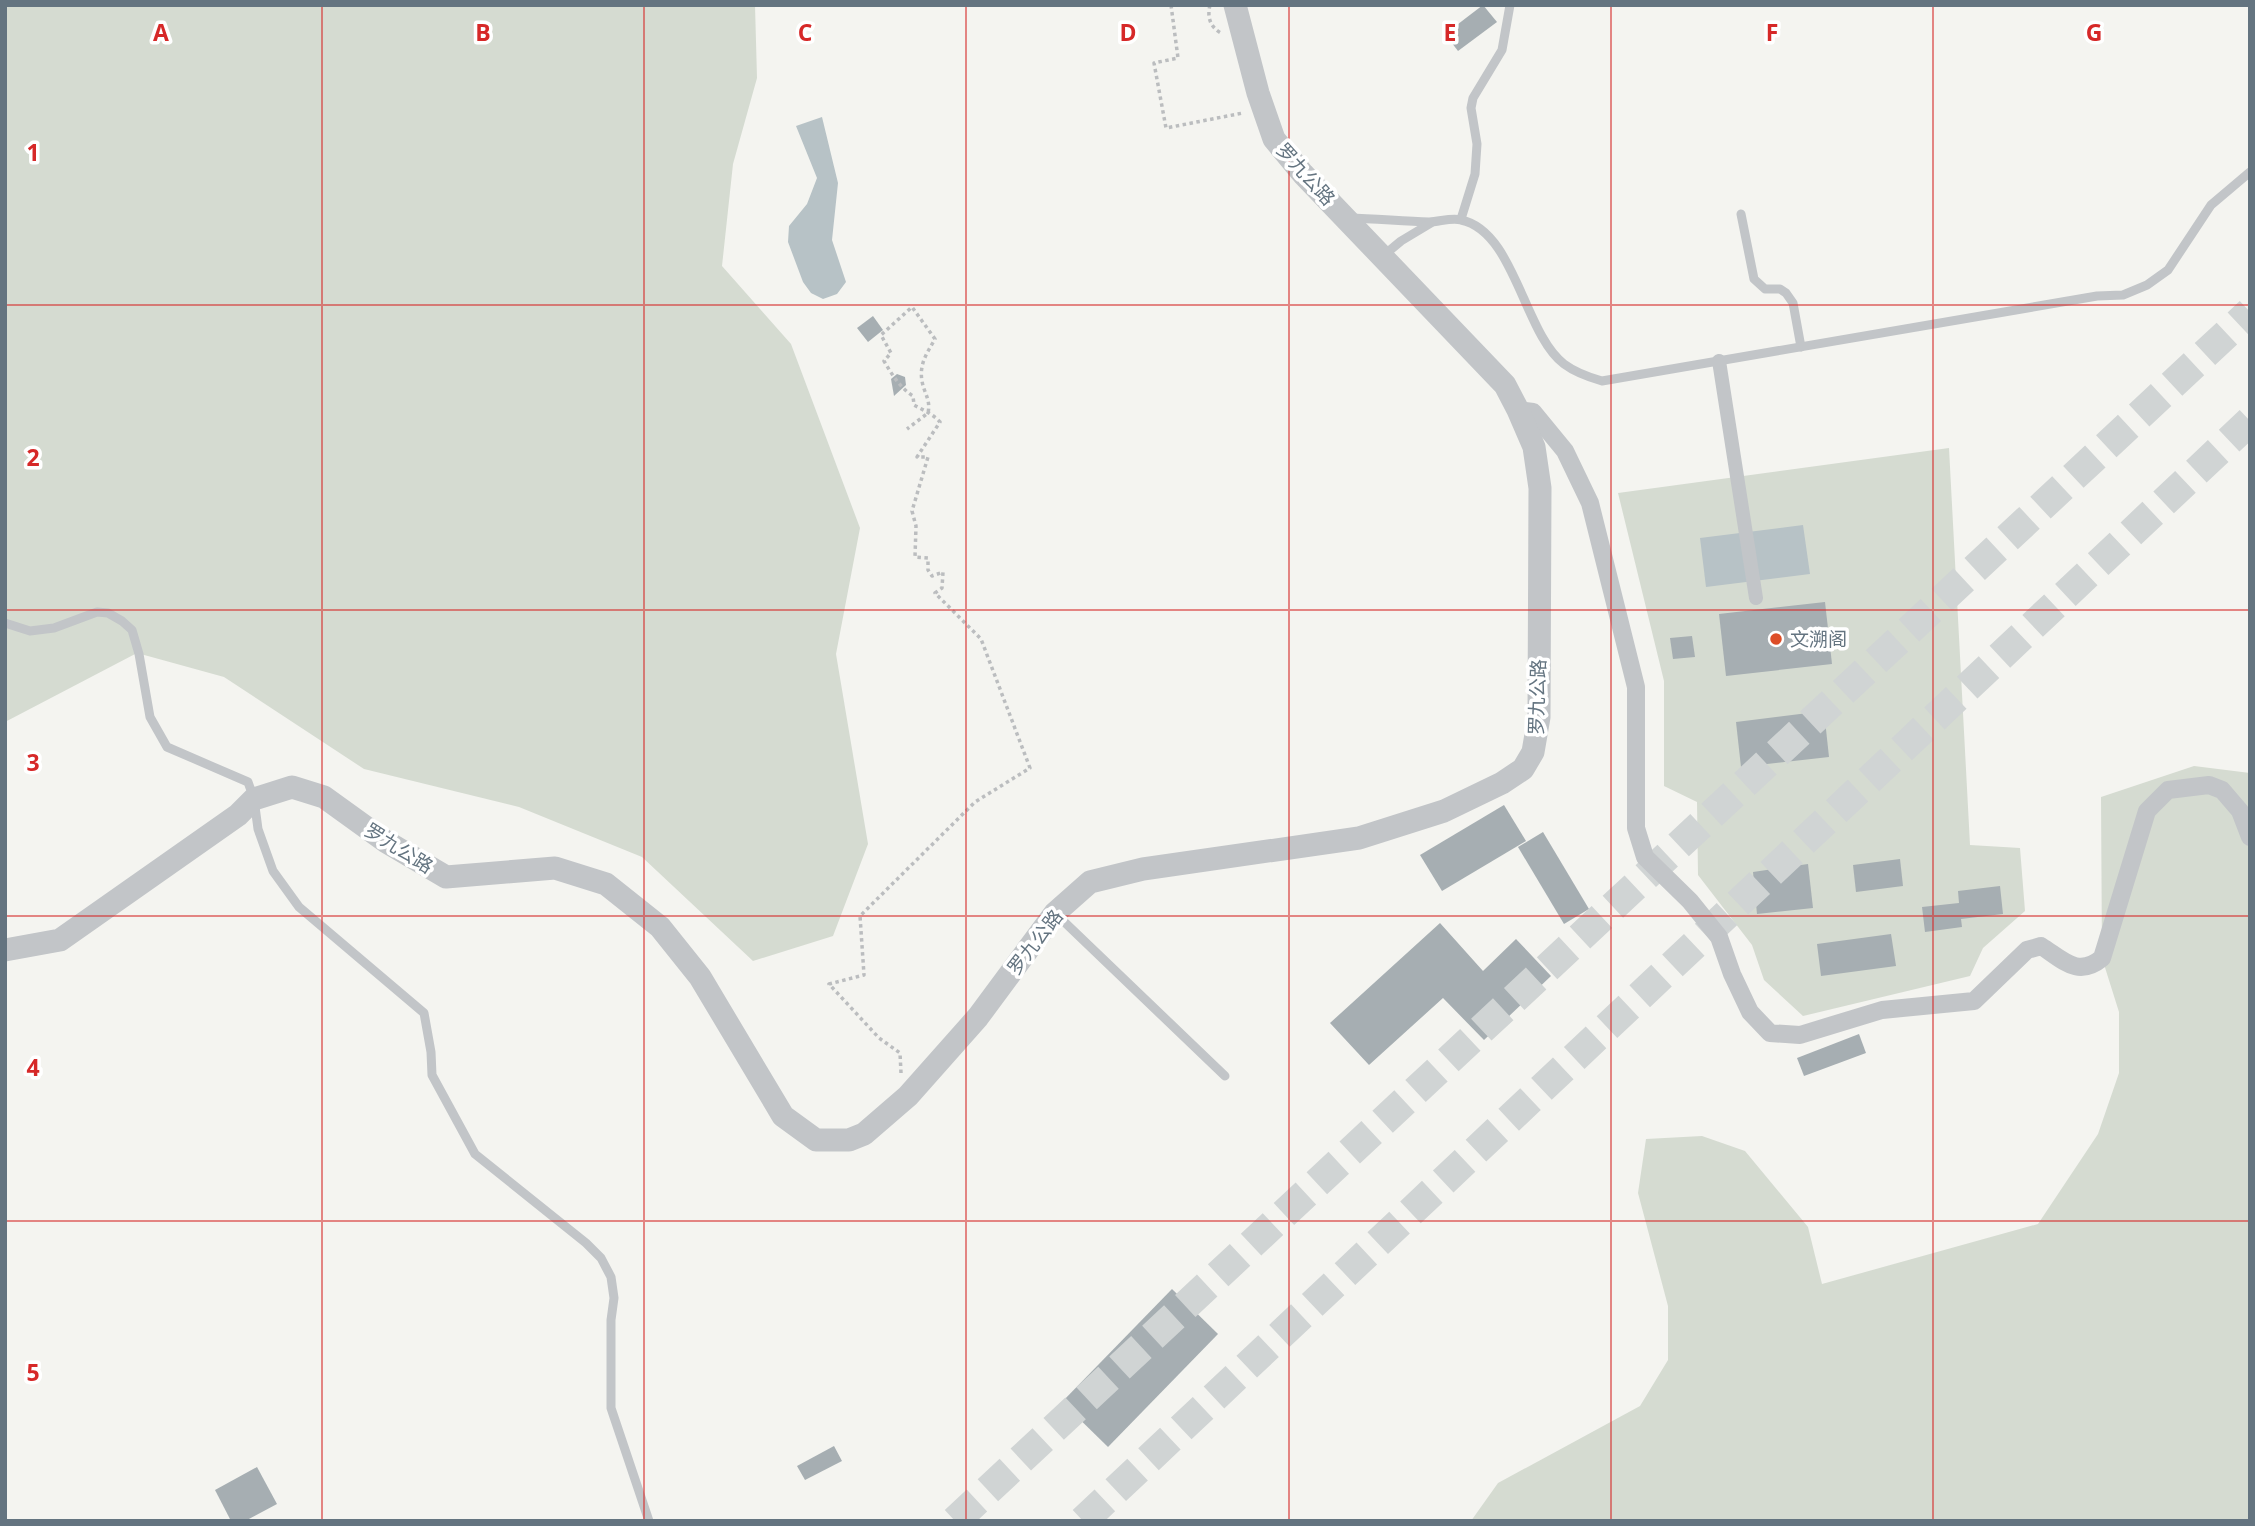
<svg xmlns="http://www.w3.org/2000/svg" width="2255" height="1526" font-family="'Open Sans','Noto Sans SC',sans-serif">
<style>
.green{fill:#d5dbd1}
.water{fill:#b7c2c6}
.building{fill:#a6aeb2}
.lines{fill:none;stroke-linecap:round;stroke-linejoin:round}
.trunk-tunnel{stroke:#d0d4d4;stroke-width:30;stroke-dasharray:30 15;stroke-linecap:butt}
.path{stroke:#bbbdbf;stroke-width:3.5;stroke-dasharray:3.5 3.5;stroke-linecap:butt}
.service{stroke:#c2c5c8;stroke-width:9}
.pedestrian{stroke:#c2c5c8;stroke-width:14}
.minor{stroke:#c2c5c8;stroke-width:18}
.tertiary{stroke:#c2c5c8;stroke-width:23}
.grid{fill:none;stroke:#d62828;stroke-width:2;stroke-opacity:0.55}
.poi-dot{fill:#dd4d27;stroke:#fff;stroke-width:2.5}
.labels{text-anchor:middle;stroke-width:7;stroke-linejoin:round;paint-order:stroke}
.street-label{font-size:19px;fill:#647480;stroke:#fff}
.poi-label{font-size:19px;fill:#647480;stroke:#fff;text-anchor:start}
.grid-label{font-size:23px;text-anchor:middle;font-weight:bold;fill:#d62828;stroke:#fff;stroke-width:7;stroke-linejoin:round;paint-order:stroke}
</style>
<rect width="100%" height="100%" fill="#f4f4f0"/>
<!-- green -->
<g class="green">
<polygon points="5,5 755,5 757,78 733,164 722,266 791,344 860,528 836,654 868,844 833,936 753,961 642,857 519,807 364,769 224,677 137,653 5,722"/>
<polygon points="1949,448 1970,845 2020,848 2025,911 1983,948 1970,976 1803,1016 1764,980 1752,945 1698,875 1697,802 1664,786 1664,681 1618,493"/>
<polygon points="2194,766 2250,773 2250,1521 1471,1521 1498,1483 1640,1406 1668,1360 1668,1306 1638,1193 1646,1139 1702,1136 1745,1151 1808,1227 1822,1284 2038,1224 2098,1134 2119,1073 2119,1012 2102,958 2101,797"/>
</g>
<!-- water -->
<g class="water">
<polygon points="822,117 838,183 832,240 846,282 837,294 823,299 811,293 803,282 788,242 789,226 807,204 817,178 796,126"/>
<polygon points="1803,525 1810,574 1706,587 1700,538"/>
</g>
<!-- building -->
<g class="building">
<polygon points="1483,5 1497,22 1458,51 1445,34"/>
<polygon points="873,316 883,330 868,342 857,328"/>
<polygon points="897,374 905,377 906,385 894,396 891,379"/>
<polygon points="1825,602 1832,664 1726,676 1719,614"/>
<polygon points="1692,636 1695,657 1673,659 1670,638"/>
<polygon points="1824,711 1829,757 1741,767 1736,722"/>
<polygon points="1504,805 1526,841 1442,891 1420,855"/>
<polygon points="1543,832 1589,909 1564,924 1518,847"/>
<polygon points="1900,859 1903,886 1856,892 1853,865"/>
<polygon points="1808,864 1813,908 1757,914 1753,872"/>
<polygon points="2000,886 2003,914 1961,919 1962,927 1925,932 1922,907 1959,903 1958,891"/>
<polygon points="1440,923 1483,971 1516,939 1551,976 1484,1040 1443,998 1369,1065 1330,1023"/>
<polygon points="1891,934 1896,966 1821,976 1817,944"/>
<polygon points="1859,1034 1866,1053 1804,1076 1797,1058"/>
<polygon points="1172,1289 1218,1334 1108,1447 1062,1402"/>
<polygon points="834,1446 842,1461 805,1480 797,1466"/>
<polygon points="257,1467 277,1504 245,1521 231,1521 215,1490"/>
</g>
<g class="lines">
<!-- trunk-tunnel -->
<g class="trunk-tunnel">
<polyline points="955,1521 2250,312"/>
<polyline points="1083,1521 2250,421"/>
</g>
<!-- path -->
<g class="path">
<polyline points="1171,5 1178,58 1154,63 1166,128 1243,113"/>
<path d="M 1210,5 C 1207,17 1210,27 1221,33"/>
<path d="M 901,1073 L 900,1053 L 879,1038 L 829,984 L 864,975 L 860,916 L 975,802 L 1030,768 L 981,639 L 935,593 L 942,588 L 943,572 L 932,576 L 928,570 L 928,558 L 915,557 L 916,526 L 912,511 L 928,457 L 917,457 L 940,422 C 933,414 923,410 914,405 L 913,396 C 900,388 891,373 884,361 L 891,353 L 881,335 L 912,307 L 935,339 C 927,353 919,364 922,381 C 924,393 931,400 928,413 L 907,429"/>
</g>
<!-- service -->
<g class="service">
<polyline points="1741,214 1754,279 1765,289 1780,289 1786,293 1793,303 1801,347"/>
<path d="M 1349,218 C 1376,219 1403,221 1429,222 C 1439,222 1452,217 1461,220 C 1515,231 1524,334 1564,364 C 1576,373 1588,377 1602,381 L 2097,296 L 2123,295 L 2147,285 L 2168,270 L 2211,205 L 2250,172"/>
<polyline points="1461,219 1475,174 1477,144 1471,108 1473,98 1502,50 1510,5"/>
<polyline points="1383,256 1401,241 1431,223"/>
<polyline points="5,623 30,631 54,628 97,612 108,613 122,621 132,630 139,654 150,717 167,747 248,782 254,799 258,829 273,871 299,907 424,1013 431,1052 432,1075 475,1154 586,1243 601,1258 611,1277 614,1298 611,1320 611,1408 649,1521"/>
<polyline points="1056,914 1225,1076"/>
</g>
<!-- pedestrian -->
<polyline class="pedestrian" points="1719,361 1756,598"/>
<!-- minor -->
<path class="minor" d="M 1518,410 L 1533,412 L 1565,451 L 1590,503 L 1636,687 L 1636,828 L 1645,857 L 1690,901 L 1719,937 L 1732,974 L 1750,1012 L 1770,1033 L 1800,1035 L 1882,1010 L 1974,1001 L 2027,950 L 2041,946 C 2063,960 2078,978 2102,958 L 2147,811 L 2168,790 L 2209,785 L 2222,790 L 2240,811 L 2250,837"/>
<!-- tertiary -->
<polyline class="tertiary" points="5,950 60,940 238,815 254,799 292,787 324,797 385,841 446,877 555,868 606,884 660,927 700,977 783,1116 816,1140 849,1140 864,1134 908,1096 978,1017 1055,913 1090,882 1143,869 1359,838 1444,811 1502,783 1523,769 1533,752 1539,717 1540,488 1534,447 1518,410 1505,385 1303,174 1274,139 1258,93 1235,5"/>
</g>
<!-- grid -->
<path class="grid" d="M 322,5 L 322,1521M 644,5 L 644,1521M 966,5 L 966,1521M 1289,5 L 1289,1521M 1611,5 L 1611,1521M 1933,5 L 1933,1521M 5,305 L 2250,305M 5,610 L 2250,610M 5,916 L 2250,916M 5,1221 L 2250,1221"/>
<!-- markers -->
<circle class="poi-dot" cx="1776" cy="639" r="7"/>
<g class="labels">
<!-- street labels -->
<g class="street-label">
<text transform="translate(1306 174) rotate(48)" y="7">罗九公路</text>
<text transform="translate(1537 697) rotate(-88)" y="7">罗九公路</text>
<text transform="translate(399 848) rotate(32)" y="7">罗九公路</text>
<text transform="translate(1035 942) rotate(-52)" y="7">罗九公路</text>
</g>
<!-- poi labels -->
<g class="poi-label">
<text x="1790" y="646">文溯阁</text>
</g>
</g>
<g class="grid-label">
<text x="161" y="41">A</text>
<text x="483" y="41">B</text>
<text x="805" y="41">C</text>
<text x="1128" y="41">D</text>
<text x="1450" y="41">E</text>
<text x="1772" y="41">F</text>
<text x="2094" y="41">G</text>
<text x="33" y="161">1</text>
<text x="33" y="466">2</text>
<text x="33" y="771">3</text>
<text x="33" y="1076">4</text>
<text x="33" y="1381">5</text>
</g>
<!-- border -->
<rect width="2255" height="1526" fill="none" stroke="#647480" stroke-width="14"/>
</svg>
